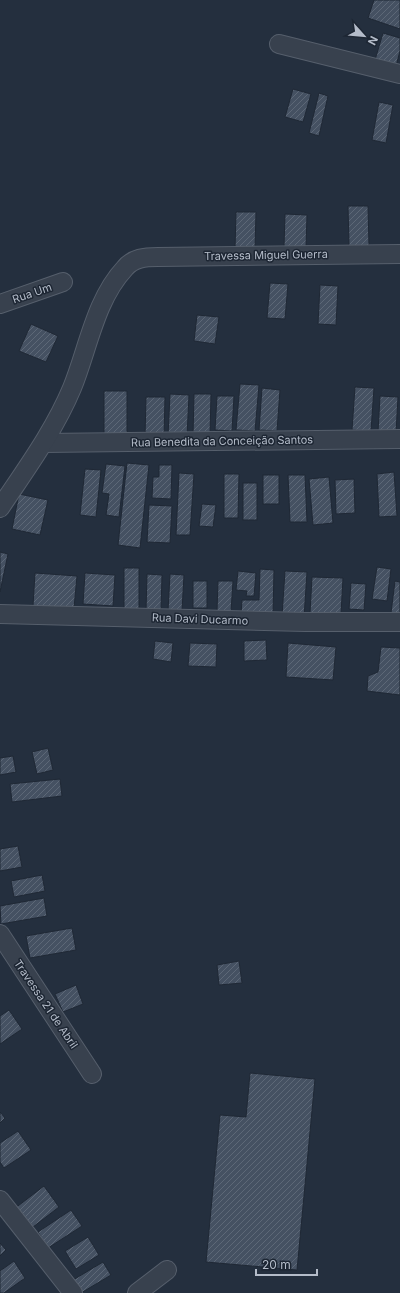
<svg xmlns="http://www.w3.org/2000/svg" width="400" height="1293" font-family="Inter,sans-serif">
<style>
.building{fill:url(#building-hatch);stroke:#1f2835}
.lines{fill:none;stroke-linecap:round;stroke-linejoin:round}
.minor-casing{stroke:#565f6c;stroke-width:20}
.minor{stroke:#38414e;stroke-width:18}
.labels{text-anchor:middle;stroke-width:3;stroke-linejoin:round;paint-order:stroke}
.street-label{font-size:11px;fill:#b4bcc9;stroke:#1d2633}
</style>
<defs>
<pattern id="building-hatch" width="6" height="6" patternUnits="userSpaceOnUse"><rect width="6" height="6" fill="#455162"/><path d="M-1 1l2-2M0 6l6-6M5 7l2-2" fill="none" stroke="#5d6877"/></pattern>
</defs>
<rect width="100%" height="100%" fill="#242f3e"/>
<!-- building -->
<g class="building">
<polygon points="374,0 400,0 400,29 368,18"/>
<polygon points="383,33 400,38 400,51 396,66 375,60"/>
<polygon points="293,89 311,94 303,122 285,117"/>
<polygon points="319,93 328,96 319,136 309,133"/>
<polygon points="379,102 393,105 386,143 372,140"/>
<polygon points="348,206 368,206 369,246 349,246"/>
<polygon points="236,212 256,212 255,250 235,249"/>
<polygon points="285,214 307,215 306,248 284,247"/>
<polygon points="270,283 288,284 285,319 267,318"/>
<polygon points="320,285 338,286 336,325 318,324"/>
<polygon points="197,315 219,317 215,344 194,341"/>
<polygon points="31,324 58,336 46,362 19,351"/>
<polygon points="240,384 259,385 255,431 236,430"/>
<polygon points="355,387 374,388 371,431 352,430"/>
<polygon points="262,388 280,390 277,431 259,430"/>
<polygon points="104,391 127,391 127,434 104,435"/>
<polygon points="170,394 189,395 187,437 168,436"/>
<polygon points="194,394 211,394 210,436 193,436"/>
<polygon points="217,396 234,396 232,431 215,430"/>
<polygon points="380,396 398,397 396,433 378,432"/>
<polygon points="146,397 165,397 164,438 145,437"/>
<polygon points="127,463 149,465 140,548 118,545"/>
<polygon points="106,464 125,466 119,517 106,515 109,494 102,493"/>
<polygon points="159,465 172,465 171,499 152,498 153,477 159,477"/>
<polygon points="85,469 101,470 96,517 80,515"/>
<polygon points="394,472 397,516 379,517 377,474"/>
<polygon points="179,473 194,474 190,535 176,535"/>
<polygon points="224,474 239,474 238,518 224,518"/>
<rect x="263" y="475" width="16" height="29"/>
<polygon points="288,475 305,475 307,522 290,522"/>
<polygon points="329,477 333,523 313,525 309,479"/>
<polygon points="354,479 355,513 336,514 335,480"/>
<rect x="243" y="483" width="14" height="37"/>
<polygon points="19,494 48,500 40,535 12,529"/>
<polygon points="202,504 216,505 213,527 199,526"/>
<polygon points="149,505 172,506 170,543 147,542"/>
<polygon points="0,552 8,554 0,592"/>
<polygon points="377,567 391,569 387,601 372,599"/>
<rect x="124" y="568" width="15" height="41"/>
<polygon points="260,569 274,570 273,615 241,614 242,600 259,600"/>
<polygon points="238,571 256,573 254,596 246,596 247,591 236,590"/>
<polygon points="285,571 307,572 304,618 282,616"/>
<polygon points="35,573 77,576 74,608 33,606"/>
<polygon points="85,573 115,575 113,606 83,604"/>
<polygon points="147,574 162,575 161,611 146,611"/>
<polygon points="170,574 184,575 182,611 168,611"/>
<polygon points="312,577 343,578 341,614 310,613"/>
<rect x="193" y="581" width="14" height="27"/>
<polygon points="218,581 233,581 231,612 217,611"/>
<polygon points="395,581 400,582 400,614 391,613"/>
<polygon points="351,583 366,584 364,610 349,609"/>
<polygon points="266,640 267,660 244,661 244,641"/>
<polygon points="155,641 173,643 171,662 153,659"/>
<polygon points="190,643 217,644 216,667 188,666"/>
<polygon points="288,643 336,647 333,680 286,677"/>
<polygon points="381,647 400,648 400,695 367,691 368,676 378,672"/>
<polygon points="48,748 53,770 37,774 32,752"/>
<polygon points="13,756 16,772 0,775 0,758"/>
<polygon points="60,779 62,796 12,802 10,784"/>
<polygon points="18,846 22,867 0,871 0,849"/>
<polygon points="42,875 45,891 14,897 11,881"/>
<polygon points="44,898 47,916 1,924 0,906"/>
<polygon points="72,928 76,950 30,958 26,936"/>
<polygon points="239,961 242,983 219,985 217,965"/>
<polygon points="76,985 83,1004 63,1012 55,994"/>
<polygon points="9,1010 22,1029 0,1044 0,1016"/>
<polygon points="250,1073 315,1079 297,1270 206,1262 220,1115 246,1117"/>
<polygon points="0,1112 5,1118 0,1123"/>
<polygon points="18,1131 31,1150 4,1168 0,1162 0,1143"/>
<polygon points="44,1186 59,1207 29,1230 14,1209"/>
<polygon points="71,1210 82,1226 48,1248 38,1232"/>
<polygon points="88,1237 99,1255 76,1269 65,1251"/>
<polygon points="0,1243 6,1250 0,1256"/>
<polygon points="14,1261 25,1278 4,1293 0,1293 0,1271"/>
<polygon points="103,1262 111,1275 81,1293 73,1280"/>
</g>
<g class="lines">
<defs>
<g id="minor">
<polyline points="279,44 400,74"/>
<polyline points="0,304 63,282"/>
<polyline points="44,443 400,439"/>
<path d="M 0,508 C 26,469 54,431 72,388 C 88,349 95,300 125,268 C 133,258 145,257 158,257 L 400,254"/>
<polyline points="0,614 305,622 400,622"/>
<polyline points="0,934 92,1074"/>
<polyline points="0,1200 73,1293"/>
<polyline points="137,1293 167,1270"/>
</g>
</defs>
<!-- minor casing -->
<use href="#minor" class="minor-casing"/>
<!-- minor -->
<use href="#minor" class="minor"/>
</g>
<g class="labels">
<!-- street labels -->
<g class="street-label">
<text transform="translate(266 255) rotate(-1)" y="4">Travessa Miguel Guerra</text>
<text transform="translate(32 293) rotate(-19)" y="4">Rua Um</text>
<text transform="translate(222 441) rotate(-1)" y="4">Rua Benedita da Conceição Santos</text>
<text transform="translate(200 619) rotate(2)" y="4">Rua Davi Ducarmo</text>
<text transform="translate(46 1004) rotate(56)" y="4">Travessa 21 de Abril</text>
</g>
</g>
<!-- north arrow -->
<g transform="translate(364 36) rotate(117)" stroke="#1d2633" stroke-width="3" paint-order="stroke">
<path d="M0-3L7 15L0 10L-7 15Z" fill="#b4bcc9"/>
<text y="-6" font-size="11" font-weight="bold" text-anchor="middle" fill="#b4bcc9">N</text>
</g>
<!-- scale -->
<path d="M256 1269v6h61v-6" fill="none" stroke="#b4bcc9" stroke-width="2"/>
<text x="262" y="1269" font-size="12" fill="#b4bcc9" stroke="#1d2633" stroke-width="3" paint-order="stroke">20 m</text>
</svg>
